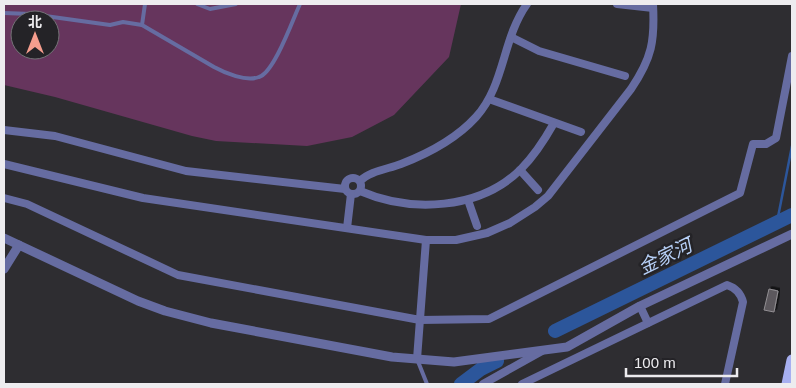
<svg xmlns="http://www.w3.org/2000/svg" width="796" height="388" font-family="Arial,'Noto Sans SC',sans-serif">
<style>
.green{fill:#66355d;fill-rule:evenodd}
.lines{fill:none;stroke-linecap:round;stroke-linejoin:round}
.stream{stroke:#2c569b;stroke-width:2.5}
.river{stroke:#2c569b;stroke-width:14}
.building{fill:#5c595d;stroke:#928f93;filter:url(#shadow)}
.service{stroke:#666ca1;stroke-width:4}
.minor{stroke:#666ca1;stroke-width:8}
.tertiary{stroke:#666ca1;stroke-width:9}
.primary{stroke:#a7aff0;stroke-width:11}
.labels{text-anchor:middle;stroke-width:5;stroke-linejoin:round;paint-order:stroke}
.water-label{font-size:19px;font-style:italic;fill:#b7d0f7;stroke:#242327}
</style>
<defs>
<filter id="shadow"><feDropShadow dx="2.5" dy="-2.5" stdDeviation="0" flood-color="#0009"/></filter>
</defs>
<rect width="100%" height="100%" fill="#2e2d31"/>
<!-- green -->
<path class="green" d="M 4,4 L 461,4 L 449,57 L 394,115 L 352,137 L 307,146 L 216,141 L 192,136 L 55,97 L 4,85 ZM 20,20 L 50,20 L 50,50 L 20,50 Z"/>
<g class="lines">
<!-- stream -->
<polyline class="stream" points="777,222 792,146"/>
<!-- river -->
<g class="river">
<polyline points="555,331 792,215"/>
<polyline points="461,384 481,369 497,361"/>
</g>
</g>
<!-- building -->
<polygon class="building" points="769,289 778,291 774,312 764,310"/>
<g class="lines">
<!-- service -->
<g class="service">
<polyline points="197,4 210,9 236,4"/>
<path d="M 4,13 L 31,14 L 110,25 L 123,22 L 142,25 L 214,67 C 225,73 246,82 259,77 C 274,73 293,19 300,4"/>
<polyline points="142,25 145,4"/>
<polyline points="417,359 427,384"/>
</g>
<!-- minor -->
<g class="minor">
<polyline points="617,4 653,8"/>
<polyline points="511,37 539,51 625,76"/>
<polyline points="489,99 581,132"/>
<polyline points="4,130 55,136 186,171 345,189"/>
<path d="M 4,164 L 143,198 L 426,240 L 456,240 L 487,233 L 510,223 L 535,207 L 548,196 L 631,89 C 652,58 655,41 653,4"/>
<polyline points="520,170 538,190"/>
<circle cx="353" cy="186" r="8"/>
<path d="M 360,181 C 370,171 388,169 401,164 C 427,154 457,138 476,117 C 505,85 502,39 527,4"/>
<path d="M 360,191 C 411,213 480,210 521,169 C 534,156 545,139 554,123"/>
<polyline points="4,198 27,204 178,275 420,320 489,319 740,193 753,144 766,144 776,138 792,56"/>
<polyline points="468,200 477,226"/>
<polyline points="347,228 351,194"/>
<polyline points="640,306 648,323"/>
<polyline points="417,359 426,240"/>
<polyline points="483,384 542,351"/>
<path d="M 522,384 L 727,285 C 736,288 741,294 743,302 L 725,384"/>
</g>
<!-- tertiary -->
<g class="tertiary">
<polyline points="4,238 138,301 165,311 211,323 392,357 454,362 567,347 640,306 792,234"/>
<polyline points="4,269 19,245"/>
</g>
<!-- primary -->
<polyline class="primary" points="787,384 792,360"/>
</g>
<g class="labels">
<!-- water labels -->
<g class="water-label">
<text transform="translate(665 256) rotate(-26)" y="7">金家河</text>
</g>
</g>
<!-- border -->
<rect width="796" height="388" fill="none" stroke="#edecef" stroke-width="10"/>
<!-- north arrow -->
<g transform="translate(35 35)"><circle r="24" fill="#242327" stroke="#747377"/>
<path d="M0-4L9 19L0 12L-9 19Z" fill="#f59d8e"/>
<text y="-8" font-size="14" font-weight="bold" text-anchor="middle" fill="#edecef">北</text>
</g>
<!-- scale -->
<path d="M626 368v8h111v-8" fill="none" stroke="#edecef" stroke-width="2.5"/>
<text x="634" y="368" font-size="15" fill="#edecef" stroke="#242327" stroke-width="4" paint-order="stroke">100 m</text>
</svg>
